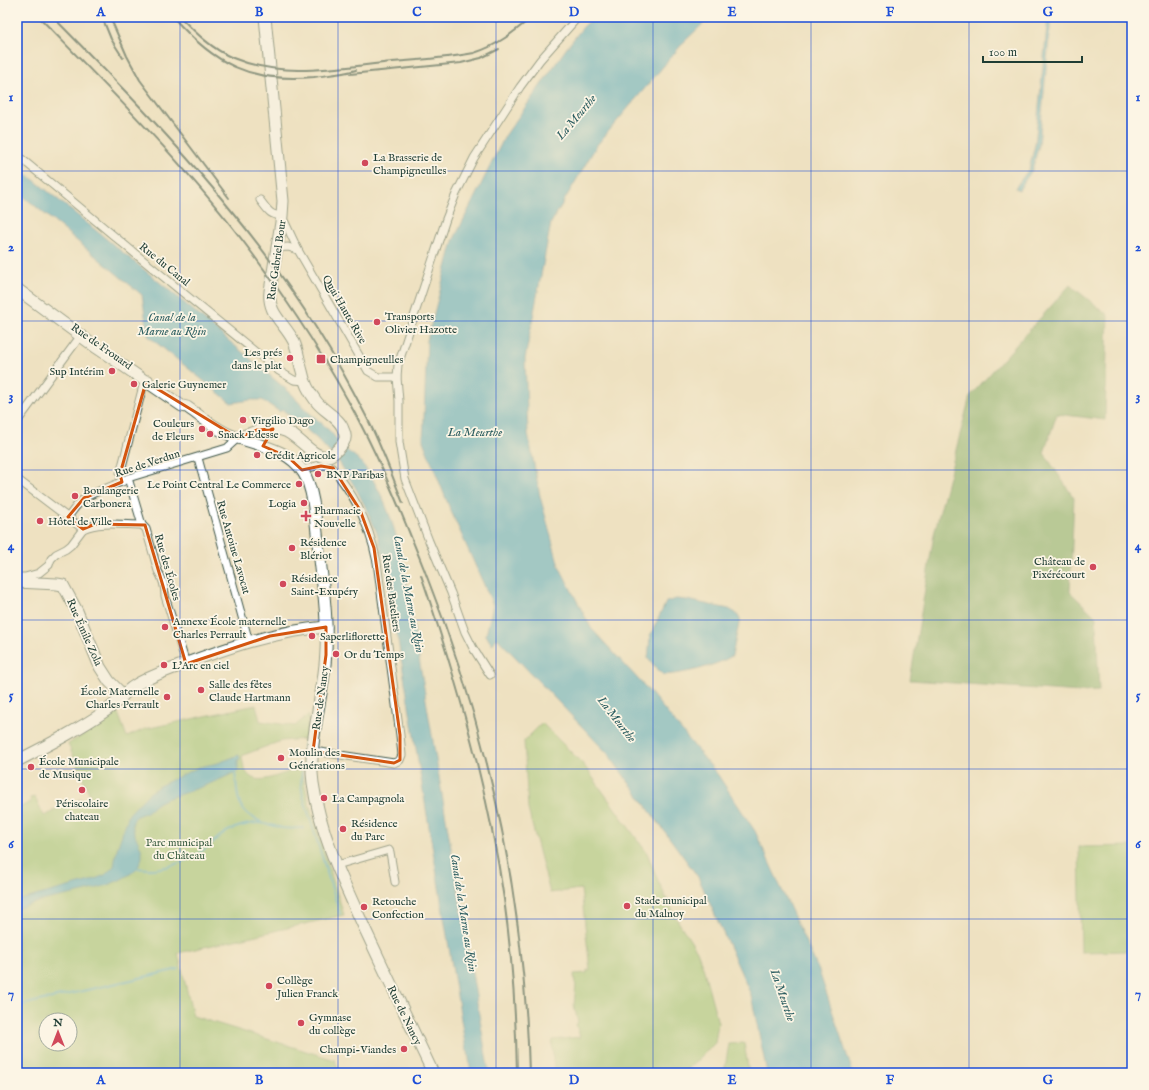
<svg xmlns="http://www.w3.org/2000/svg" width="1149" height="1090" font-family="'IM FELL English',serif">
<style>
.green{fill:#97c472;stroke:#5b8053;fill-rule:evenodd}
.forest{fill:#79aa64;stroke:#4c744c}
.water{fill:#47a8c6;stroke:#33727d}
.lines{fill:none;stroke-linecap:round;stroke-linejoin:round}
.stream{stroke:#47a8c6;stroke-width:2}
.street-casing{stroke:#3e5649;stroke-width:9}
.secondary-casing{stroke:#3e5649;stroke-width:13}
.street{stroke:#fff;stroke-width:7}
.secondary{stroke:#fff;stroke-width:11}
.rail{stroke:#1f3d34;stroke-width:2}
.marked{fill:none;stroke:#d45610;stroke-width:3;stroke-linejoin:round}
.grid{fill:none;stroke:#1d4ed8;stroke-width:1;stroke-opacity:0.55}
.poi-dot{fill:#d1495b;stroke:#fcf5e5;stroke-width:1.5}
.labels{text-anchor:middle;stroke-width:3.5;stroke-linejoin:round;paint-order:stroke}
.poi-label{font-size:11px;fill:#1f3d34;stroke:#fcf5e5;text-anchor:start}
.street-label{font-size:11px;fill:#1f3d34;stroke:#fcf5e5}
.park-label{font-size:11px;fill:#3d5f44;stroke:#fcf5e5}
.water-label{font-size:12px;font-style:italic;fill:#2b5d60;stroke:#fcf5e5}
.neatline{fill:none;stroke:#1d4ed8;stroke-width:1.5}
.grid-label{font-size:13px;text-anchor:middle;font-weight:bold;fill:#1d4ed8}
</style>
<rect width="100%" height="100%" fill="#fcf5e5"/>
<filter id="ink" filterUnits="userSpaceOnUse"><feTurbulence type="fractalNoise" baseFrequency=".025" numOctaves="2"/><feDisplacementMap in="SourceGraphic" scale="8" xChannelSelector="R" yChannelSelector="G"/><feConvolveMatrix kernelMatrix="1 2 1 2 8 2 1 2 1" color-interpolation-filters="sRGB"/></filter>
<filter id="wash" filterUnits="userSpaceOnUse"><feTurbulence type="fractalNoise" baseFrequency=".012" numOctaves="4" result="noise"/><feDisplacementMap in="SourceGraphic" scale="16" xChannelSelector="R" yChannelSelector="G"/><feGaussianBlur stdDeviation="0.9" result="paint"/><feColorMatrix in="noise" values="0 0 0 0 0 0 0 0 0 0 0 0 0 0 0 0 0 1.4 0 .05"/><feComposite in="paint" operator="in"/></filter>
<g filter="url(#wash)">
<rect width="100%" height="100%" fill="#eee1c1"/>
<!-- green -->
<g class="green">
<path d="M 256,705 L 260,721 L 295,726 L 309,714 L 306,739 L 281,741 L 246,754 L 242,756 C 245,793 272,777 294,770 L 295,772 L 297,764 L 300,764 L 310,806 L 344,915 L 178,953 L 193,1016 L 335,1060 L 340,1073 L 17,1073 L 17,809 L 31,802 L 30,798 L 35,797 L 44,816 L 53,812 L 52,811 L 81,799 L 82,800 L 91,797 L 68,744 L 118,713 L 127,737 L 145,729 ZM 46,1020 L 70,1020 L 70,1044 L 46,1044 Z"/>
<polygon points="542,723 583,764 647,853 658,881 676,918 697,951 703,967 718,1023 715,1043 684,1073 554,1073 552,1040 580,1037 576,1024 578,1023 574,1005 576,984 575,984 574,974 587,973 587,970 590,970 581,889 550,893 528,809 524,741"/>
<polygon points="1132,846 1132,951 1081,952 1079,847"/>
<polygon points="744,1043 749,1073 724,1073 729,1044"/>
</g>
<!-- forest -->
<polygon class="forest" points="1070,285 1108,315 1105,420 1057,414 1044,453 1074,498 1070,592 1096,617 1099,691 1080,692 910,680 934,534 970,396"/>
<!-- water -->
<g class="water">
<polygon points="594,17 710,17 684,42 597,145 551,223 525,359 528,433 540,496 559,566 591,628 650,692 718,775 755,831 819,971 853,1073 767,1073 751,995 698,877 608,754 497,638 492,645 486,635 493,605 450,509 423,441 427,340 453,241 505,136 568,46 583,27"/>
<polygon points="1048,17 1051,17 1039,145 1032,170 1019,190 1015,188 1029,169 1035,145"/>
<path d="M 17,166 L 174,294 L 293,395 C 302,408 315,417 326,427 C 334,435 341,445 349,452 C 353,455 358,458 361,462 C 386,494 398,536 405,575 L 489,1073 L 471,1073 L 468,1052 L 466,1050 L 385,562 L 377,533 L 365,506 L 355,487 L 339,462 L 316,438 L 284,411 L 282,410 L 280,412 L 262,400 L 251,400 L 231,403 L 148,336 L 142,295 L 17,191 Z"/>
<path d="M 676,599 L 687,600 L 729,609 L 736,613 L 740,619 L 732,656 C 714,667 683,674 663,675 L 648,659 L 650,636 L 666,602 Z"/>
<path d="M 239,755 L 240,759 L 238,760 L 238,771 C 222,779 205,786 187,792 C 178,795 167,798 159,802 C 154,805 151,809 147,812 C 144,814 139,814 136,817 C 126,825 141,843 142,853 C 145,885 68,894 46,900 C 36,902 27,906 17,909 L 17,901 L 90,881 L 105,875 L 114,866 L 117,849 L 129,814 L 148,794 L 159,786 L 199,767 L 218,763 Z"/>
</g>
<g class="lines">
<!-- stream -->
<g class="stream">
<polyline points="302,759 304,742 307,742"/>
<polyline points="302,772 301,784 303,796 340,914"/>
<path d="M 235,773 C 239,799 234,809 261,822"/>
<path d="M 134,867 C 157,874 188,862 206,848 C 212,844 217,838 223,834 C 230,829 240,826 249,824 C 261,821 270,825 282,828 C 288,829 297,828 303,828"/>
<polyline points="17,1006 179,969"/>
</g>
</g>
</g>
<g filter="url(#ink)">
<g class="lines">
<defs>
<g id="street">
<polyline points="17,155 138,256 279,371 294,380 305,381"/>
<path d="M 260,200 C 268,210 269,215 282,216 L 298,250 L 368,371 L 378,377 L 397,377"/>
<polyline points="277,248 288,247 298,250"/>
<polyline points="17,422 82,334"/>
<polyline points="198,458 249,642"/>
<path d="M 302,470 C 310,468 321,463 329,466 C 334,468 337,474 340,478 C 359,503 371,532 377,562 L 400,735 L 402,755 L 400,760 L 394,763 L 313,751"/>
<path d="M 128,478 L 142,525 L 146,529 L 158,571 C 163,579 165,587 165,596 L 186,664"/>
<polyline points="17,479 83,529"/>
<polyline points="122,482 120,474 143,386 149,379"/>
<path d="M 68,517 C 73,511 78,502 85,498 C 98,489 115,487 128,478 L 227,448 L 238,438"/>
<path d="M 17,577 L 25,577 L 39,573 L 49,565 L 51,559 L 56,554 L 66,549 L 71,545 L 83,529 C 99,521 124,525 142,525"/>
<polyline points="490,675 473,648 465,632 451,593 429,541 405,479 399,442 399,401 397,377 398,365 446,219 456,194 474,158 520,87 540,60 578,17"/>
<polyline points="337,865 389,850 390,852 395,882"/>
</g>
<g id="secondary">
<path d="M 17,289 L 97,348 L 182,406 L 187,407 C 200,416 212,426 226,433 C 251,445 287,446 303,472 C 314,488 316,524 318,543 C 323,586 330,630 324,673 C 320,706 308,750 313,783 C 320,834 343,881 364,927 C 387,976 410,1025 433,1073"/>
<path d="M 238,438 C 253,432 267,426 282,430 C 298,433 312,460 329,456 C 334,454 342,446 344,441 C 346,438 345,433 343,429 C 340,418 323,411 316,401 C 309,392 304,382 302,371 C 299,361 298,351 294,342 C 285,323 267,314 270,291 L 282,216 L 283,201 L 265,17"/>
<polyline points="17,582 57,584 63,585 77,611 100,667 109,681 123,695"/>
<path d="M 17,761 C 48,745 78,730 107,710 C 118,703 124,692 134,686 C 148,677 164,672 179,666 C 226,648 275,631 326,627"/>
</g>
</defs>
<!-- street casing -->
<use href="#street" class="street-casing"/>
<!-- secondary casing -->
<use href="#secondary" class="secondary-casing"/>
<!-- street -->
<use href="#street" class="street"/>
<!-- secondary -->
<use href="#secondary" class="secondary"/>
<!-- rail -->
<g class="rail">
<path d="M 39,17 C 113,93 189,168 252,253 C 292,307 328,362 359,421 C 384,469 404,519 424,569 C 488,730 525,900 529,1073"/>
<path d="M 53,17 C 114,79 175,141 230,209 C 282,272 328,341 365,414 C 380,442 391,473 403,503"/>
<polyline points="102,17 111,39 123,58"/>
<polyline points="110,17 127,56 140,80 229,198"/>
<path d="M 173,17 C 214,64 250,83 314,77 C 328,75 342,74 356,70"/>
<path d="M 180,17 C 196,33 212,49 233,58 C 283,79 340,67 392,62 C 420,60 447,58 474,53 C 497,46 514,32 532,17"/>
<polyline points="350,74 461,63 481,58 499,49"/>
<path d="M 421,575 C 457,680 488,788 504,899 C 512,956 516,1015 517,1073"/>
</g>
</g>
</g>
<!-- marked area -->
<path d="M0 0H1149V1090H0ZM 146,382 L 238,438 L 257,430 L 273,429 L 263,446 L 288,457 L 302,470 L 321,466 L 333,468 L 360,510 L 374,548 L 400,735 L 400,760 L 394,763 L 313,751 L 326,655 L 326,627 L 270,636 L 186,664 L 145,525 L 95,524 L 83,529 L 68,517 L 84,498 L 122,482 L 120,474 Z" fill="#eee1c1" fill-opacity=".55" fill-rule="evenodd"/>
<path class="marked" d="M 146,382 L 238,438 L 257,430 L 273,429 L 263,446 L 288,457 L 302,470 L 321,466 L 333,468 L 360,510 L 374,548 L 400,735 L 400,760 L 394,763 L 313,751 L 326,655 L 326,627 L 270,636 L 186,664 L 145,525 L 95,524 L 83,529 L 68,517 L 84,498 L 122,482 L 120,474 Z"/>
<!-- grid -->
<path class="grid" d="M 180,17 L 180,1073M 338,17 L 338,1073M 496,17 L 496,1073M 653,17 L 653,1073M 811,17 L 811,1073M 969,17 L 969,1073M 17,171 L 1132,171M 17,321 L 1132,321M 17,470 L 1132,470M 17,620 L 1132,620M 17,769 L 1132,769M 17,919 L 1132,919"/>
<!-- markers -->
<g class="poi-dot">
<circle cx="365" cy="163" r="4"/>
<circle cx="377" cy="322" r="4"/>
<circle cx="290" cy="358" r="4"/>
<rect x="316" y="354" width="10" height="10" rx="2"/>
<circle cx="112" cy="371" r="4"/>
<circle cx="134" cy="384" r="4"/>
<circle cx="243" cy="420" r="4"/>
<circle cx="202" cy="429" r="4"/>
<circle cx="210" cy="434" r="4"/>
<circle cx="257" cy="455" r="4"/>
<circle cx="318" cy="474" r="4"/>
<circle cx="299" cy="484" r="4"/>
<circle cx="75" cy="496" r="4"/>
<circle cx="304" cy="503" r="4"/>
<path d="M304 510h4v4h4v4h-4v4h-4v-4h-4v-4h4z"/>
<circle cx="40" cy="521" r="4"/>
<circle cx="292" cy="548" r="4"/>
<circle cx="1093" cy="567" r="4"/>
<circle cx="283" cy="584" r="4"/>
<circle cx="165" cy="627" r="4"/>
<circle cx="312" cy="636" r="4"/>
<circle cx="336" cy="654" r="4"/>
<circle cx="164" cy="665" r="4"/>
<circle cx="201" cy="690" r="4"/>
<circle cx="167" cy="697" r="4"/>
<circle cx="281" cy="758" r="4"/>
<circle cx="31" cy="767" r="4"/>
<circle cx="82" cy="790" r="4"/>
<circle cx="324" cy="798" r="4"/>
<circle cx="343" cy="829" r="4"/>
<circle cx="627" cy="906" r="4"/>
<circle cx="364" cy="907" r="4"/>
<circle cx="269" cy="986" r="4"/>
<circle cx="301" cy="1023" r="4"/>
<circle cx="404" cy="1049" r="4"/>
</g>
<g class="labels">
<!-- poi labels -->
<g class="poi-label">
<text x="373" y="161">La Brasserie de<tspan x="373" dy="13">Champigneulles</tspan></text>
<text x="385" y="320">Transports<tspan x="385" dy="13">Olivier Hazotte</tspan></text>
<text x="282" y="356" text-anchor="end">Les prés<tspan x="282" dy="13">dans le plat</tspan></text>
<text x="330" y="363">Champigneulles</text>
<text x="104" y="375" text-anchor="end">Sup Intérim</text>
<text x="142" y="388">Galerie Guynemer</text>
<text x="251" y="424">Virgilio Dago</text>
<text x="194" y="427" text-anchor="end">Couleurs<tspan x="194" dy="13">de Fleurs</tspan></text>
<text x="218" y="438">Snack Edesse</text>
<text x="265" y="459">Crédit Agricole</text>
<text x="326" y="478">BNP Paribas</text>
<text x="291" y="488" text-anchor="end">Le Point Central Le Commerce</text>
<text x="83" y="494">Boulangerie<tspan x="83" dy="13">Carbonera</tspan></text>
<text x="296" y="507" text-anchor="end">Logia</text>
<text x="314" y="514">Pharmacie<tspan x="314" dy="13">Nouvelle</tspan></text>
<text x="48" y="525">Hôtel de Ville</text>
<text x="300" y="546">Résidence<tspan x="300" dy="13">Blériot</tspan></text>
<text x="1085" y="565" text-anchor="end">Château de<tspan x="1085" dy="13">Pixérécourt</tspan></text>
<text x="291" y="582">Résidence<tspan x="291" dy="13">Saint-Exupéry</tspan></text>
<text x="173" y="625">Annexe École maternelle<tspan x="173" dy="13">Charles Perrault</tspan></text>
<text x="320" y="640">Saperliflorette</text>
<text x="344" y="658">Or du Temps</text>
<text x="172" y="669">L'Arc en ciel</text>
<text x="209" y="688">Salle des fêtes<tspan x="209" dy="13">Claude Hartmann</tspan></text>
<text x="159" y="695" text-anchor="end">École Maternelle<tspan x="159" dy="13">Charles Perrault</tspan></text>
<text x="289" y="756">Moulin des<tspan x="289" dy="13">Générations</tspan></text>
<text x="39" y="765">École Municipale<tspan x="39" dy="13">de Musique</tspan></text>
<text x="332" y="802">La Campagnola</text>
<text x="82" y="807" text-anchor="middle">Périscolaire<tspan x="82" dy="13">chateau</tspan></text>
<text x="351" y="827">Résidence<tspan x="351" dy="13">du Parc</tspan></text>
<text x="635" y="904">Stade municipal<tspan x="635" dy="13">du Malnoy</tspan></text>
<text x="372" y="905">Retouche<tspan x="372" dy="13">Confection</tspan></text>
<text x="277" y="984">Collège<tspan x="277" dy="13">Julien Franck</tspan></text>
<text x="309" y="1021">Gymnase<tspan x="309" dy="13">du collège</tspan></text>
<text x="396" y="1053" text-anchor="end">Champi-Viandes</text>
</g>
<!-- street labels -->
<g class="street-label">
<text transform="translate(276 260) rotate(-82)" y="4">Rue Gabriel Bour</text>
<text transform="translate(165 264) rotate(39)" y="4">Rue du Canal</text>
<text transform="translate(345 309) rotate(60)" y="4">Quai Haute Rive</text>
<text transform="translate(102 346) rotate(35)" y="4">Rue de Frouard</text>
<text transform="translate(147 463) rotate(-18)" y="4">Rue de Verdun</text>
<text transform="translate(234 547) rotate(74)" y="4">Rue Antoine Lavocat</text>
<text transform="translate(168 567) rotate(74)" y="4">Rue des Écoles</text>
<text transform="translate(392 593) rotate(82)" y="4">Rue des Bateliers</text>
<text transform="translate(85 632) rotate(66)" y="4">Rue Émile Zola</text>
<text transform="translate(320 698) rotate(-82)" y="4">Rue de Nancy</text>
<text transform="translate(405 1015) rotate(64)" y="4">Rue de Nancy</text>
</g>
<!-- park labels -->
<g class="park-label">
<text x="179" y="846">Parc municipal<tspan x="179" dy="13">du Château</tspan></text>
</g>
<!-- water labels -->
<g class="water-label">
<text transform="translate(576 117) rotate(-50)" y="4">La Meurthe</text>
<text x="172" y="321">Canal de la<tspan x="172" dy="14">Marne au Rhin</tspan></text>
<text x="475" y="436">La Meurthe</text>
<text transform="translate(409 594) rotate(79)" y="4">Canal de la Marne au Rhin</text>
<text transform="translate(617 719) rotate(52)" y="4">La Meurthe</text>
<text transform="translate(464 913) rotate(81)" y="4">Canal de la Marne au Rhin</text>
<text transform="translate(783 995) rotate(71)" y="4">La Meurthe</text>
</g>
</g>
<!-- margin -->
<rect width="1149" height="1090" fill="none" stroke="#fcf5e5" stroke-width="44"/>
<!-- north arrow -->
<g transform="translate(58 1032)"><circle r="19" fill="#fcf5e5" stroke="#a4ab9e"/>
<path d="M0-3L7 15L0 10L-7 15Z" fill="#d1495b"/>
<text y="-6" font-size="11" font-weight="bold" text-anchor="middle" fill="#1f3d34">N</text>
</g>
<!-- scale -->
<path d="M983 56v6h99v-6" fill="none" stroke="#1f3d34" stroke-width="2"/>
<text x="989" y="56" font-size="12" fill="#1f3d34" stroke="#fcf5e5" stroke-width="3" paint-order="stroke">100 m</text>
<rect x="22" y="22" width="1105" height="1046" class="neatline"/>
<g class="grid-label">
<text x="101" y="16">A</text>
<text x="259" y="16">B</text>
<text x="417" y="16">C</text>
<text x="574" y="16">D</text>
<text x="732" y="16">E</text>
<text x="890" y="16">F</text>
<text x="1048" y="16">G</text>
<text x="11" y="101">1</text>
<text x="1138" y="101">1</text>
<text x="11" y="251">2</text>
<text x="1138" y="251">2</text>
<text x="11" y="400">3</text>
<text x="1138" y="400">3</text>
<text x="11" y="550">4</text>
<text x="1138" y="550">4</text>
<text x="11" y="699">5</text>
<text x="1138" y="699">5</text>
<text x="11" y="848">6</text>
<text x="1138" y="848">6</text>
<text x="11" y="998">7</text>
<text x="1138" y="998">7</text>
<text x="101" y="1084">A</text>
<text x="259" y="1084">B</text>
<text x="417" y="1084">C</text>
<text x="574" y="1084">D</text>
<text x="732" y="1084">E</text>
<text x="890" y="1084">F</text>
<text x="1048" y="1084">G</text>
</g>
</svg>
